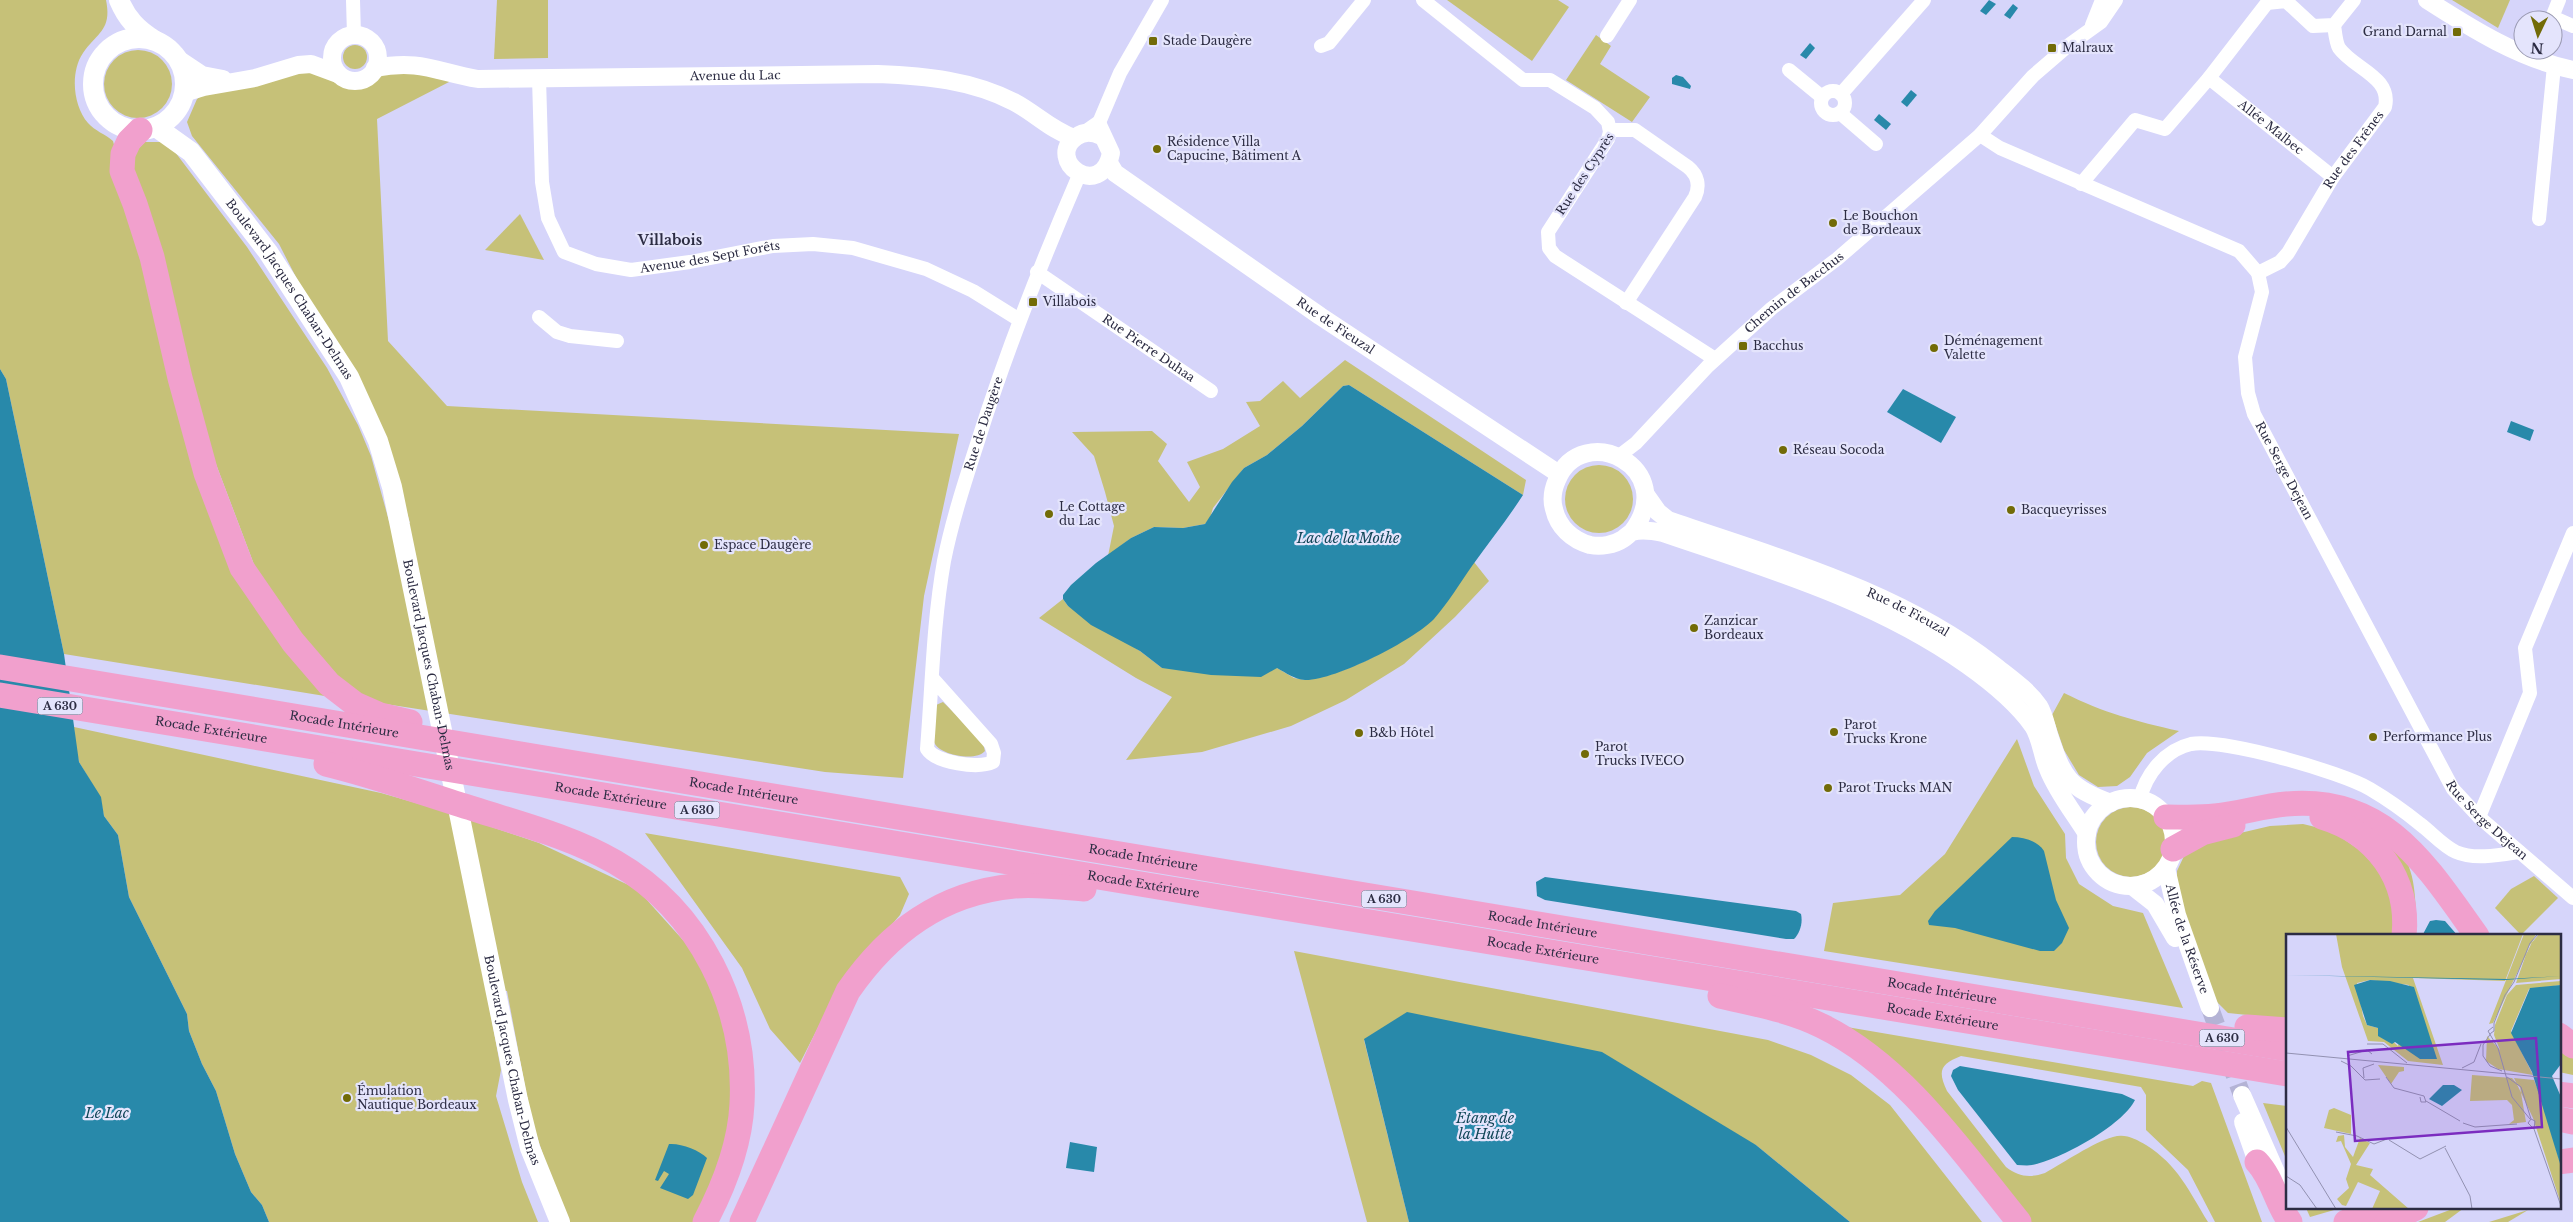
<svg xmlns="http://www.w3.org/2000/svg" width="2573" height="1222" font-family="'Libre Baskerville',serif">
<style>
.green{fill:#c6c178}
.water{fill:#2889aa}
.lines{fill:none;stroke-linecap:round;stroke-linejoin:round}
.tertiary-tunnel{stroke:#b4b3d5;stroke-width:18;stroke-dasharray:18 9;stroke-linecap:butt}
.minor{stroke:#fff;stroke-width:14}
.tertiary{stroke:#fff;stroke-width:18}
.secondary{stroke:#fff;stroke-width:20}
.motorway{stroke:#f1a0cd;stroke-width:25}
.poi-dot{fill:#726b07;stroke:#e4e4fc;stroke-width:2}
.labels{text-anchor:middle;stroke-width:4.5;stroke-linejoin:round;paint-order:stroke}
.shield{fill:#e4e4fc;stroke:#63637a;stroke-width:1}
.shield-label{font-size:11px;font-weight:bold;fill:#2c2c43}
.poi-label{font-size:12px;fill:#2c2c43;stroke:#e4e4fc;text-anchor:start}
.street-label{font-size:12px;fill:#2c2c43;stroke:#e4e4fc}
.neighbourhood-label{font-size:14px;font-weight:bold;fill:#2c2c43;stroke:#e4e4fc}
.water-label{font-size:14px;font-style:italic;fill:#114658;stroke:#e4e4fc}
.inset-road{fill:none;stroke:#9291b1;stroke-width:1}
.view{fill:#7b2cbf;fill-opacity:0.15;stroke:#7b2cbf;stroke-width:2.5}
.inset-edge{fill:none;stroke:#2c2c43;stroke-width:2.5}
</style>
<rect width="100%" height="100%" fill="#d6d5fa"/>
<!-- green -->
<g class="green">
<path d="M 0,0 L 106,0 C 112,30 98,32 83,53 C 70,72 73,106 88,123 C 95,131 105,134 113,141 L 203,484 L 331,697 L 64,654 L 6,379 L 0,369 Z"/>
<polygon points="497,0 548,0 548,58 494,59"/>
<polygon points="1447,0 1558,0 1569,7 1532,61"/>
<polygon points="2452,0 2510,0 2498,28"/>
<polygon points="1596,35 1611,46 1600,64 1650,97 1632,122 1566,80"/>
<circle cx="355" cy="57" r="12"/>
<circle cx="138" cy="84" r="34"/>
<path d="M 306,71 L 355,87 C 368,86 373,79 384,74 C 402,65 432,77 451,81 L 377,119 L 388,341 L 447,406 L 959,434 L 924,596 L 903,778 L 825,772 L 366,701 L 335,680 L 258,575 L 208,443 L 129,158 L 145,142 L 164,142 L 172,148 L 247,247 L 327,368 L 358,425 L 371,456 L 389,521 L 410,523 L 380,423 L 299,283 L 279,244 L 192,136 L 187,122 L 197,99 L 207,92 Z"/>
<polygon points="520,214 544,260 485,250"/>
<polygon points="1345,360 1526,480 1523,495 1349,385 1343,386 1302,426 1267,455 1244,468 1213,508 1210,518 1205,524 1183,528 1154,527 1131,538 1108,556 1114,526 1105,492 1094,456 1072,432 1152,431 1167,444 1158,461 1189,502 1200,487 1187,462 1223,449 1260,426 1246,402 1260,401 1283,381 1300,398"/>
<circle cx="1599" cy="499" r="34"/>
<polygon points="1474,562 1489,581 1455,617 1404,664 1346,700 1291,726 1202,752 1126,760 1172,697 1136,678 1039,618 1063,599 1068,606 1140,651 1162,668 1277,668 1294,678 1305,680 1341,671 1370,659 1434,618"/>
<path d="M 2064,693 C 2104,713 2135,721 2179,731 L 2147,753 L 2130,777 L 2117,786 L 2098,787 L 2079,775 L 2064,750 L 2052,715 Z"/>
<path d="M 943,702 L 982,740 L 985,751 C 976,762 941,755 935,744 C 930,735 935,715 936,705 Z"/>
<polygon points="74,727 381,793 444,811 539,843 637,889 700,959 730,1031 732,1129 695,1222 570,1222 549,1173 531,1118 507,991 486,989 501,1070 496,1096 522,1182 538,1222 269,1222 262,1205 251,1192 235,1154 216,1091 202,1064 189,1031 187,1014 129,897 118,835 104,816 100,797 79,762 75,744"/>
<polygon points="2017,739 2034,786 2065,834 2066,858 2079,884 2113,906 2143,913 2183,1008 1824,951 1833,903 1900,895 1945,854"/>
<circle cx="2131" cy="842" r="35"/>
<polygon points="2303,824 2332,831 2361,851 2386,879 2395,910 2394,936 2287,936 2287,1019 2228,1013 2216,1001 2177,897 2177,871 2184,856 2202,842 2270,826"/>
<polygon points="645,833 900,877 909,894 900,915 839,986 800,1063 770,1029 742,968"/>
<path d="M 2385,834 C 2417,863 2414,886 2417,927 L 2415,936 Z"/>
<polygon points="2534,876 2558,898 2521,935 2495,908 2511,889"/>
<polygon points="1294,951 1768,1040 1811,1055 1851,1075 1890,1105 1982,1222 1850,1222 1756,1145 1364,1040 1409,1222 1367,1222"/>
<path d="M 1841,1026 L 2193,1086 L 2202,1081 L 2211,1083 L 2262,1222 L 2215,1222 L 2188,1170 L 2146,1130 L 2146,1095 L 2141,1087 L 1961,1056 C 1941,1064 1937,1070 1947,1091 L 2006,1167 C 2019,1177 2030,1178 2045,1173 C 2065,1162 2092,1143 2113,1137 C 2125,1133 2136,1139 2146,1145 C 2178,1165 2189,1191 2208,1222 L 2026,1222 Z"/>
<polygon points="2559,1039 2573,1050 2573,1075 2559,1072"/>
<polygon points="2263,1103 2287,1106 2287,1161"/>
<polygon points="2306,1208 2341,1208 2310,1217"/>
<polygon points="2455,1208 2464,1208 2445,1222 2418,1222"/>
<polygon points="2528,1210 2508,1222 2489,1222"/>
</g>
<!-- water -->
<g class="water">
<polygon points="1989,0 1996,4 1986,15 1980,11"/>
<polygon points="2013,4 2018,8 2010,19 2004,15"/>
<polygon points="1810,43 1815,48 1806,59 1800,55"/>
<polygon points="1676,75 1683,77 1691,86 1690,89 1672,84 1672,78"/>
<polygon points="1911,90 1917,95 1907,107 1901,102"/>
<polygon points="1879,114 1891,124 1886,130 1874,120"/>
<polygon points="0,369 6,379 64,654 79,762 101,797 104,816 118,835 129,897 187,1014 189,1031 202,1064 216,1091 235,1154 251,1192 262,1205 269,1222 0,1222"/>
<path d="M 1349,385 L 1523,495 C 1507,520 1489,542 1472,566 C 1460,583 1448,603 1434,619 C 1414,640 1334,681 1305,680 C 1294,679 1286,673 1277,668 L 1261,677 L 1211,675 L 1162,668 L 1140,651 L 1091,625 L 1068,606 L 1063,599 L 1063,595 L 1071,585 L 1096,563 L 1131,538 L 1154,527 L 1183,528 L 1205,524 L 1232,482 L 1244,468 L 1267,455 L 1302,426 L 1343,386 Z"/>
<polygon points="1903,389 1956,417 1941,443 1887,412"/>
<polygon points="2511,421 2534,430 2530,441 2507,432"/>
<path d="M 2012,837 C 2024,837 2038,841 2044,851 L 2056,900 L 2069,928 L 2062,943 L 2054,951 L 2040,951 L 1955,928 L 1929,925 L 1928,921 L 1935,911 Z"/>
<path d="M 1545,877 L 1796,911 L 1801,914 C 1803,923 1800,933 1794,939 L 1786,939 L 1545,900 L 1537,896 L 1536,882 Z"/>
<polygon points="2436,920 2445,921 2458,936 2422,936 2430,921"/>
<polygon points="1407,1012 1602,1052 1756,1145 1850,1222 1409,1222 1364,1039"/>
<path d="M 1960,1066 L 2122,1094 L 2135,1100 C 2123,1125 2060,1160 2032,1165 C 2027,1166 2022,1165 2017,1165 L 1958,1090 L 1951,1076 L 1953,1070 Z"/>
<polygon points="1070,1142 1097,1147 1094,1172 1066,1168"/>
<path d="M 669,1144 C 681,1143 699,1150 707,1158 L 693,1195 L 688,1199 L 660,1188 L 669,1174 L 664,1171 L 658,1181 L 655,1180 Z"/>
</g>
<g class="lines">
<!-- tertiary-tunnel -->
<polyline class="tertiary-tunnel" points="2210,1008 2242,1095"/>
<!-- minor -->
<g class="minor">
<polyline points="353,0 354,35"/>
<polyline points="1423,0 1523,80 1550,80 1595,108 1608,122 1610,132 1608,139 1548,232 1549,248 1555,256 1715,359"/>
<polyline points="2552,17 2573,26"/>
<polyline points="2551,20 2559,0"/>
<polyline points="2092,25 2102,0"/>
<polyline points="1607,36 1630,0"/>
<polyline points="1321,46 1329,43 1364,0"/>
<polyline points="1789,70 1822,97"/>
<path id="s1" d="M 539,78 L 542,182 L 548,218 L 564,252 L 596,264 L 631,270 L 690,262 L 773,246 L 813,244 L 853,248 L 926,269 L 973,291 L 1018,319"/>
<path id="s2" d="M 2209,78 L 2333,177"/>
<circle cx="1833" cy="103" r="12"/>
<polyline points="1841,94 1924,0"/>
<polyline points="1840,113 1876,144"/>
<polyline points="1098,125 1120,73 1162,0"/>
<path d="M 1610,130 L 1635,130 L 1688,167 C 1698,175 1700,186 1695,197 L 1626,303"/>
<path id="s3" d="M 1980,135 L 2000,148 L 2239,251 L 2258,273 L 2262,292 L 2245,357 L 2248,393 L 2254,414 L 2453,789 L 2479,817 L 2573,898"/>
<polyline points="2081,184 2135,120 2165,129 2209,78 2267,3 2286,1 2313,26 2334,25 2354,0"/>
<polyline points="2539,219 2554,66"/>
<path id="s4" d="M 1037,272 L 1211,391"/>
<path id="s5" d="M 2258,273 L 2280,262 L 2288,253 L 2333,177 L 2385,107 C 2392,77 2354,69 2339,48 C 2336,43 2335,32 2334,25"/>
<polyline points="539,317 557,332 570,336 617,341"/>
<path id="s6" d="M 1619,456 L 1636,443 L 1708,366 L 1772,308 L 1837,259 L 1980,135 L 2033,76 L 2069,45 L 2101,22 L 2116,0"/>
<path id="s7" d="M 933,679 L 991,744 L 994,753 L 993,762 C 978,769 936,763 927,749 C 932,687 933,623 944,561 C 952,521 965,481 978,441 C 1006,352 1040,266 1077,180"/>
<path d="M 2140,799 C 2146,774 2165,750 2191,744 C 2223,738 2341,772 2370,789 C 2387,799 2404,811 2420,824 C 2431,832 2443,846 2456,852 C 2474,860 2500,855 2519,852"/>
<polyline points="2479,817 2530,693 2525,648 2573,533"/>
</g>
<!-- tertiary -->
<g class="tertiary">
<path d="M 2427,0 C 2472,29 2520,59 2573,70"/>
<circle cx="355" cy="58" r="23"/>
<polyline points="178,59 202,75 223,79"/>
<path id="s8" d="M 375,68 C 420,59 437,72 478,79 L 878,74 C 926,76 971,80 1014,102 C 1035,113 1051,130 1074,138"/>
<polyline points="184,93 204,87 255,78 298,65 311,64 338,74"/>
<path d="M 1088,132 L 1098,125 L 1111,153 C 1101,202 1044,160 1076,137 C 1084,131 1093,132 1101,136"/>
<path id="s9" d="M 1109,163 L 1115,173 L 1320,316 L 1559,474"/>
<path id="s10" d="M 1646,495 L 1658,512 L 1668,520 C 1781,559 1899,591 1994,665 C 2009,677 2028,690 2039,706 C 2044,714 2046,725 2049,735 C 2063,777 2068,788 2111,803"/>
<path d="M 1632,532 C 1681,468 1582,419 1557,480 C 1553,489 1551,499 1554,509 C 1558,527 1572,540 1590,545 C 1601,547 1614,545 1623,539 C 1626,537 1629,534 1632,532 C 1641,529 1654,531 1663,533 C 1768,569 1875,600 1967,665 C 1991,682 2016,702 2033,726 C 2041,738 2042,756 2048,769 C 2057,792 2074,813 2087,834"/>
<circle cx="2130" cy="842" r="44"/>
<path id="s11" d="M 2166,868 L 2177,915 L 2210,1008"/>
<polyline points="2132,886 2155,904 2175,938"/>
<polyline points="2242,1095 2279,1179"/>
<polyline points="2243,1122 2257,1162"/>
</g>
<!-- secondary -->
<g class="secondary">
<path d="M 119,0 C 127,19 137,29 154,40"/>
<circle cx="139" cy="84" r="46"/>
<path id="s12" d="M 156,127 L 191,152 L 268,252 L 349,377 L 378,441 L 392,487 L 518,1100 L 530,1148 L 560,1222"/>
</g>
<!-- motorway -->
<g class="motorway">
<polyline points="140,130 129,141 123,154 122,171 135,204 152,257 180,378 206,473 242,568 293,642 329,684 355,704 380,715 410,722"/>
<path id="s13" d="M 0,667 L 2287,1049"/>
<path id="s14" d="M 0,695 L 2287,1074"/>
<path d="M 326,764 C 376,776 425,794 474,809 C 521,824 572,837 615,862 C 700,911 747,1007 742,1104 C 740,1145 724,1186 705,1222"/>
<path d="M 2166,817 C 2182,817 2199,818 2215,816 C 2239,814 2262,806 2286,804 C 2385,795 2426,865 2477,936"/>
<path d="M 2322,817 C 2375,833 2410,878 2404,936"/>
<polyline points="2173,849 2202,833 2233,825"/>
<path d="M 1720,996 C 1754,1004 1790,1010 1822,1026 C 1904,1066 1962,1152 2019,1222"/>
<polyline points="2247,1027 2287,1030"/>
<polyline points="2559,1035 2573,1046"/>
<polyline points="2559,1094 2573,1096"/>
<polyline points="2559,1119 2573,1122"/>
<path d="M 2257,1162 C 2273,1179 2276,1203 2290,1222"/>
<polyline points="2559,1162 2573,1160"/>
<path d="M 742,1222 L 848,991 C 889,932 941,893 1014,886 C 1037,884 1061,887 1084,889"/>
<polyline points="2346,1222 2386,1208"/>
<polyline points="2387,1222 2416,1208"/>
</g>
</g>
<!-- markers -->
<g class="poi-dot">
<rect x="2452" y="27" width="10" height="10" rx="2.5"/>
<rect x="1148" y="36" width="10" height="10" rx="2.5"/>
<rect x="2047" y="43" width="10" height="10" rx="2.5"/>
<circle cx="1157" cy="149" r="5"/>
<circle cx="1833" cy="223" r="5"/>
<rect x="1028" y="297" width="10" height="10" rx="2.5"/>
<rect x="1738" y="341" width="10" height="10" rx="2.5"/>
<circle cx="1934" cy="348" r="5"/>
<circle cx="1783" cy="450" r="5"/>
<circle cx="2011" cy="510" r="5"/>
<circle cx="1049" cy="514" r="5"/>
<circle cx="704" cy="545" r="5"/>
<circle cx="1694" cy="628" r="5"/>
<circle cx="1834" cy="732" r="5"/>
<circle cx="1359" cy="733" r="5"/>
<circle cx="2373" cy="737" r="5"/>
<circle cx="1585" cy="754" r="5"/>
<circle cx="1828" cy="788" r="5"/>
<circle cx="347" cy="1098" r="5"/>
</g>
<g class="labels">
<!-- shield labels -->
<g class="shield">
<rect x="37.5" y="697.5" width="45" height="17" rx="4"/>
<rect x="674.5" y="801.5" width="45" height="17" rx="4"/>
<rect x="1361.5" y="890.5" width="45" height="17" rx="4"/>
<rect x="2199.5" y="1029.5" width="45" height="17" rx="4"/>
</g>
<g class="shield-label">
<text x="60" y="710">A 630</text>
<text x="697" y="814">A 630</text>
<text x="1384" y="903">A 630</text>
<text x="2222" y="1042">A 630</text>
</g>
<!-- poi labels -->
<g class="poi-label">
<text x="2447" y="36" text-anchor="end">Grand Darnal</text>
<text x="1163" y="45">Stade Daugère</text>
<text x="2062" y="52">Malraux</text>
<text x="1167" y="146">Résidence Villa<tspan x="1167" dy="14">Capucine, Bâtiment A</tspan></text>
<text x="1843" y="220">Le Bouchon<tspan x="1843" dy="14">de Bordeaux</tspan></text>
<text x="1043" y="306">Villabois</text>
<text x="1944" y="345">Déménagement<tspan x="1944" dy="14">Valette</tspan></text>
<text x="1753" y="350">Bacchus</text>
<text x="1793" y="454">Réseau Socoda</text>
<text x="1059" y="511">Le Cottage<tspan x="1059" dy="14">du Lac</tspan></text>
<text x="2021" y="514">Bacqueyrisses</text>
<text x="714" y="549">Espace Daugère</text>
<text x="1704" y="625">Zanzicar<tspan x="1704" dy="14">Bordeaux</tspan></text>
<text x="1844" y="729">Parot<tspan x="1844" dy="14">Trucks Krone</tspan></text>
<text x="1369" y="737">B&amp;b Hôtel</text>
<text x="2383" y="741">Performance Plus</text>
<text x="1595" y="751">Parot<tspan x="1595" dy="14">Trucks IVECO</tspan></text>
<text x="1838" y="792">Parot Trucks MAN</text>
<text x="357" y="1095">Émulation<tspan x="357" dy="14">Nautique Bordeaux</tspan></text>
</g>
<!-- street labels -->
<g class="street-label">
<text dy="4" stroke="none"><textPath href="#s8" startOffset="362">Avenue du Lac</textPath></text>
<text dy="4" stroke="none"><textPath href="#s2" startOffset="79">Allée Malbec</textPath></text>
<text dy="4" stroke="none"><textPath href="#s5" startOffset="159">Rue des Frênes</textPath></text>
<text transform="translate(1585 174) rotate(-57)" y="4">Rue des Cyprès</text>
<text dy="4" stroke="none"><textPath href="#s1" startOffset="328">Avenue des Sept Forêts</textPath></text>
<text dy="4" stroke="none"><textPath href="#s12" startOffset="212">Boulevard Jacques Chaban-Delmas</textPath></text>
<text dy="4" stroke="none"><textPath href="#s6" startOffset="240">Chemin de Bacchus</textPath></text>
<text dy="4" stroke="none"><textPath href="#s9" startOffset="280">Rue de Fieuzal</textPath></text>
<text dy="4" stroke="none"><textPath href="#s4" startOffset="135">Rue Pierre Duhaa</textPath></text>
<text dy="4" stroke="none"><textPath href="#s7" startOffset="508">Rue de Daugère</textPath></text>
<text dy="4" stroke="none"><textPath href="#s3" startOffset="522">Rue Serge Dejean</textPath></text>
<text dy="4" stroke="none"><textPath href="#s10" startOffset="291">Rue de Fieuzal</textPath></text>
<text dy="4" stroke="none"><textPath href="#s12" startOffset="618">Boulevard Jacques Chaban-Delmas</textPath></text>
<text dy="4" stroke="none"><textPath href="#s13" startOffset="349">Rocade Intérieure</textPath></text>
<text dy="4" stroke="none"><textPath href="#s14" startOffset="214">Rocade Extérieure</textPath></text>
<text dy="4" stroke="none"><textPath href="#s13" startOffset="754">Rocade Intérieure</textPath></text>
<text dy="4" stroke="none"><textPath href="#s14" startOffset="619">Rocade Extérieure</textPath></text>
<text dy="4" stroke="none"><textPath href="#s3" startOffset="928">Rue Serge Dejean</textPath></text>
<text dy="4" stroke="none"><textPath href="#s13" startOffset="1159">Rocade Intérieure</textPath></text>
<text dy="4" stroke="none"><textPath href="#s14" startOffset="1159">Rocade Extérieure</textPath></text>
<text dy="4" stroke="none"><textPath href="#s13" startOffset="1564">Rocade Intérieure</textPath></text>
<text dy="4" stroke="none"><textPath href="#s11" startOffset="74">Allée de la Réserve</textPath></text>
<text dy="4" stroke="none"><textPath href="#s14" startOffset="1564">Rocade Extérieure</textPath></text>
<text dy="4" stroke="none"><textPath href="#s13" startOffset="1969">Rocade Intérieure</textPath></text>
<text dy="4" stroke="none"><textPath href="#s14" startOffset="1969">Rocade Extérieure</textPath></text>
<text dy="4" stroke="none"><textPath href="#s12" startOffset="1022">Boulevard Jacques Chaban-Delmas</textPath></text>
</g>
<!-- neighbourhood labels -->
<g class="neighbourhood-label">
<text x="670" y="245">Villabois</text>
</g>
<!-- water labels -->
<g class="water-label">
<text x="1348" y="543">Lac de la Mothe</text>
<text x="107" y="1118">Le Lac</text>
<text x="1485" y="1123">Étang de<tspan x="1485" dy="16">la Hutte</tspan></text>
</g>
</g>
<!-- overview -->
<g transform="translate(2286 934)">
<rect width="275" height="275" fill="#d6d5fa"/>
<path d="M 50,0 L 237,0 L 219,47 L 127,44 L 157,131 L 122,127 L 98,108 L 82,107 L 56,33 ZM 84,46 L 123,51 L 112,112 L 92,94 L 81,91 L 77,82 L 71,49 ZM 238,0 L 250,0 L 207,89 L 203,90 ZM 253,0 L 275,0 L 275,45 L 230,49 L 243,12 ZM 275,47 L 275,51 L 243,55 L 225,97 L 247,141 L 212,135 L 200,127 L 201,102 L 214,116 L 208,101 L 209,91 L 221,61 L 230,51 ZM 92,131 L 118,133 L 118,137 L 113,138 L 105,150 ZM 186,141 L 226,144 L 234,153 L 240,188 L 223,190 L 228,186 L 226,171 L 221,166 L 184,167 ZM 228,144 L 248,146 L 258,172 L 275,233 L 275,270 L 247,184 ZM 48,174 L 65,181 L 65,200 L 38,194 L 43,176 ZM 58,201 L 59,213 L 67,223 L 74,204 L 84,209 L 70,231 L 87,235 L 84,241 L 123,275 L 86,275 L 94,257 L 72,248 L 60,272 L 56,271 L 51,265 L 63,254 L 60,245 L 65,230 L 55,207 L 50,208 L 52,202 Z" fill="#c6c178" fill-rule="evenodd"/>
<path d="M 0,41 L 221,45 L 275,42 L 219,46 ZM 84,46 L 104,47 L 128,53 L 151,125 L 134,125 L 109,108 L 106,110 L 92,102 L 92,94 L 81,91 L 68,51 ZM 275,51 L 275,130 L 266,142 L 275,163 L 275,233 L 246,138 L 225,99 L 244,54 ZM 157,151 L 168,151 L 176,156 L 156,172 L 143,165 Z" fill="#2889aa"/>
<path class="inset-road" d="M 207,93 L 202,97 L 212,114 L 226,163 L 244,185M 205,99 L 208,97 L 208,89 L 219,61 L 228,48 L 244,9 L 252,0M 205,99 L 197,111 L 197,122 L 204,132 L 216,137M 81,110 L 97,110 L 121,129M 0,119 L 275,145M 61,122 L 81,116 L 86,120M 55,127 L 65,132 L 79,146 L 94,145M 176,134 L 188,128 L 195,110M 100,143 L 108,154 L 138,162 L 140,168 L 135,168 L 134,163M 221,143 L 235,153 L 245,185M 78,144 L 77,134 L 88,130M 140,167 L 174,187M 177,189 L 189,193 L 231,190M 0,193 L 50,275M 248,195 L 242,189 L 245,185 L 249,187 L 248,195 L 275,272M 50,198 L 71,202 L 88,210 L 101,205M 103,206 L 134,225 L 160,212M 159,214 L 184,262 L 186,275M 0,242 L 14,251 L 31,275"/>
<path class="view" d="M 250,104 L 256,193 L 69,207 L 62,118 Z"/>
<rect width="275" height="275" class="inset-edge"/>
</g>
<!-- north arrow -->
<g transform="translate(2538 35) rotate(184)"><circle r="24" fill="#e4e4fc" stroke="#9a9ab2"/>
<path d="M0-4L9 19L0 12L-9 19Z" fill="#726b07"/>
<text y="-8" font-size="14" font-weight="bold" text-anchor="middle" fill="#2c2c43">N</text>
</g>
</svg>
